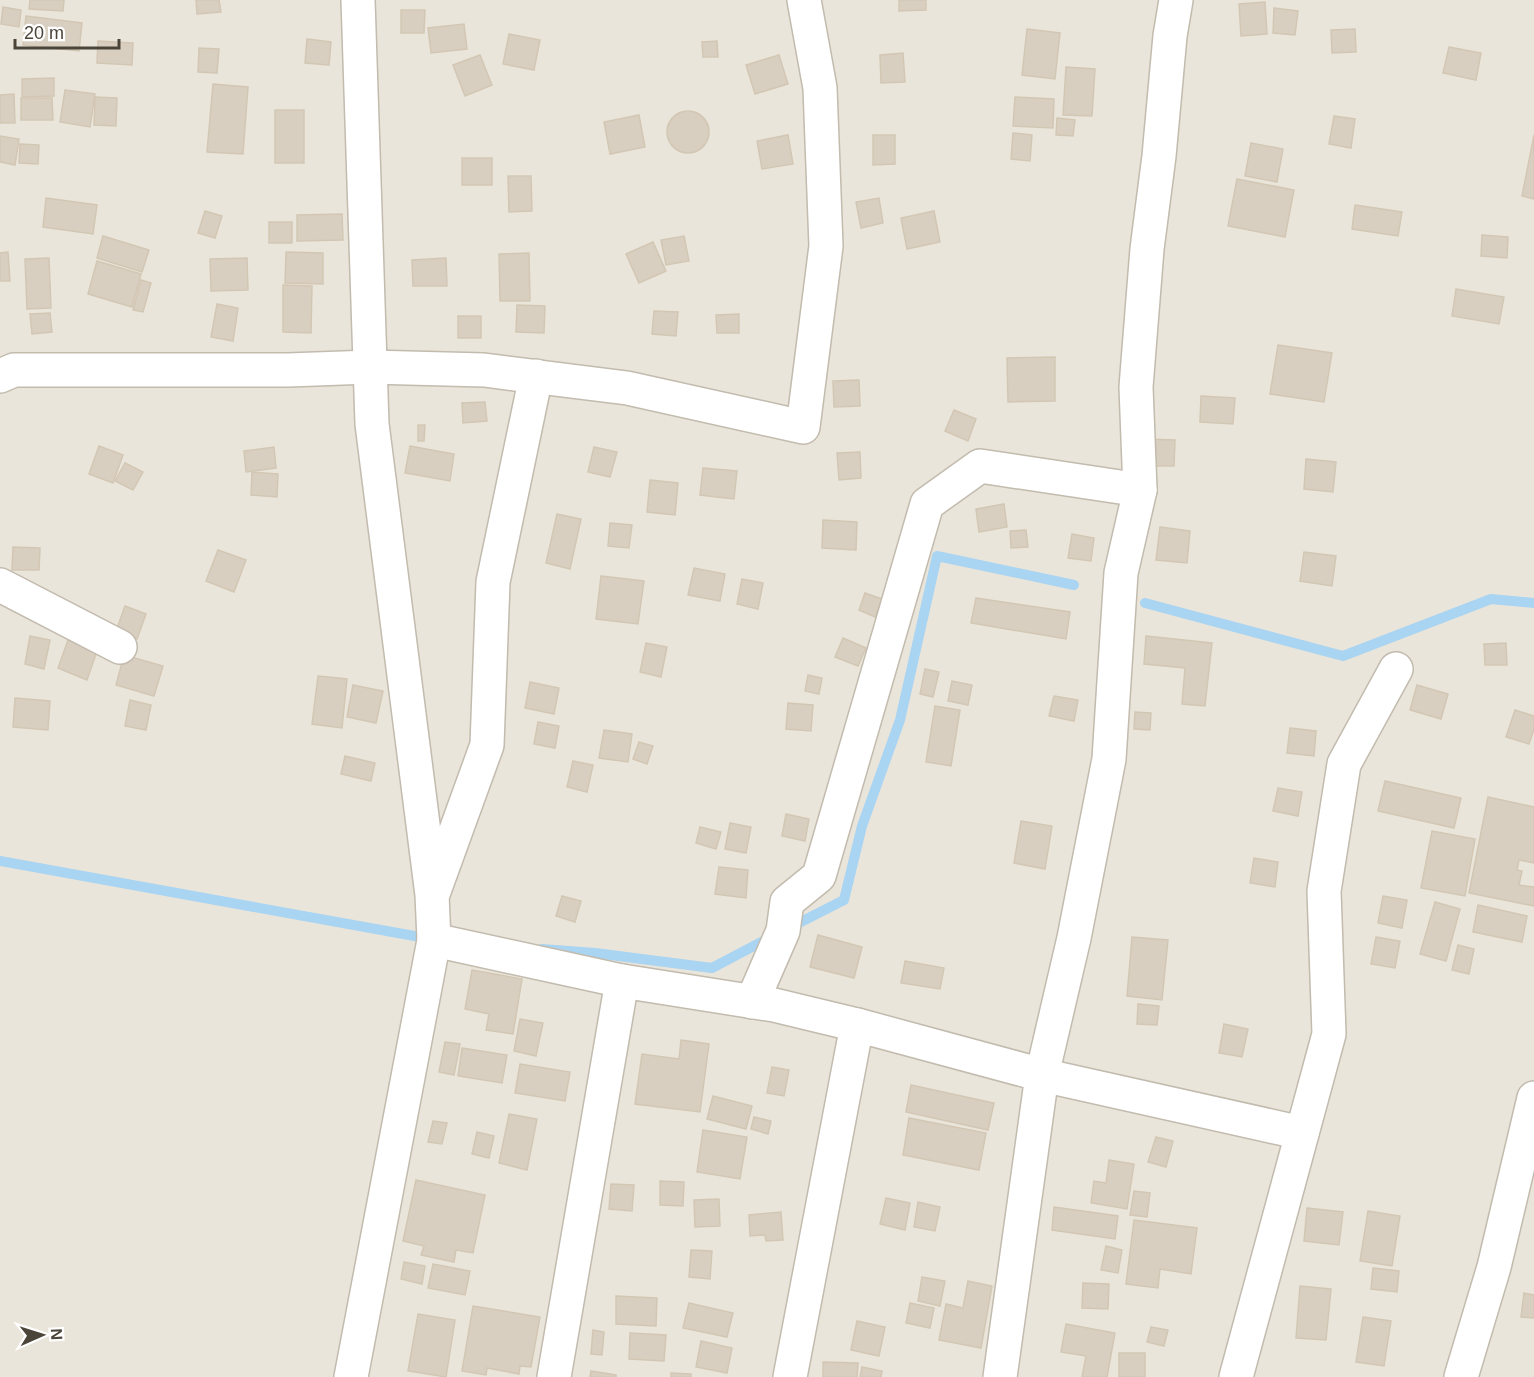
<svg xmlns="http://www.w3.org/2000/svg" width="1534" height="1377" font-family="Helvetica,sans-serif">
<style>
.residential{fill:#eae5da}
.lines{fill:none;stroke-linecap:round;stroke-linejoin:round}
.stream{stroke:#a9d4f2;stroke-width:10}
.building{fill:#d8cfc1;stroke:#d3c7b4;stroke-width:1.5}
.minor-casing{stroke:#c2bbae;stroke-width:36}
.minor{stroke:#fff;stroke-width:33}
</style>
<rect width="100%" height="100%" fill="#f6f3ec"/>
<!-- residential -->
<rect class="residential" x="0" y="0" width="1534" height="1377"/>
<g class="lines">
<!-- stream -->
<g class="stream">
<polyline points="1145,603 1343,656 1491,599 1534,603"/>
<polyline points="0,861 431,939"/>
<polyline points="789,928 844,900 862,826 900,720 937,556 1074,585"/>
<polyline points="542,949 595,953 712,968 773,936"/>
</g>
</g>
<!-- building -->
<g class="building">
<polygon points="30,0 64,0 63,11 29,9"/>
<polygon points="196,0 219,0 221,12 197,14"/>
<polygon points="899,0 926,0 926,10 899,11"/>
<polygon points="1265,2 1267,34 1241,36 1239,4"/>
<polygon points="3,7 21,10 19,27 1,24"/>
<polygon points="1274,8 1298,11 1295,35 1273,33"/>
<polygon points="401,10 425,10 424,33 401,33"/>
<polygon points="26,16 82,23 79,51 23,45"/>
<polygon points="464,24 467,49 431,53 428,28"/>
<polygon points="1027,29 1060,33 1055,79 1022,75"/>
<polygon points="1355,29 1356,52 1332,53 1331,30"/>
<polygon points="509,34 540,40 534,70 503,64"/>
<polygon points="307,39 331,42 329,65 305,63"/>
<polygon points="98,41 133,43 132,65 97,63"/>
<polygon points="717,41 718,57 703,57 702,42"/>
<polygon points="1449,47 1481,53 1476,80 1443,73"/>
<polygon points="199,48 219,49 217,73 198,72"/>
<polygon points="903,53 905,82 881,83 880,55"/>
<polygon points="480,55 492,85 465,96 453,65"/>
<polygon points="779,55 788,84 755,94 746,65"/>
<polygon points="1066,67 1095,69 1092,116 1063,115"/>
<polygon points="54,78 54,96 22,97 22,79"/>
<polygon points="213,84 248,87 243,154 207,152"/>
<polygon points="65,90 95,94 90,127 60,122"/>
<polygon points="14,94 15,123 0,123 0,95"/>
<polygon points="95,97 117,98 116,126 94,125"/>
<polygon points="1015,97 1054,99 1053,128 1013,126"/>
<polygon points="21,98 52,98 53,120 21,120"/>
<rect x="275" y="110" width="29" height="53"/>
<circle cx="688" cy="132" r="21"/>
<polygon points="639,115 645,147 610,154 604,122"/>
<polygon points="1334,116 1355,119 1351,148 1329,144"/>
<polygon points="1057,118 1075,120 1073,136 1056,135"/>
<polygon points="1013,133 1032,135 1030,161 1011,159"/>
<polygon points="788,135 793,164 762,169 757,141"/>
<polygon points="873,135 895,135 895,164 873,165"/>
<polygon points="1534,135 1534,199 1522,196"/>
<polygon points="0,136 19,139 15,165 0,162"/>
<polygon points="1251,143 1283,149 1277,182 1245,176"/>
<polygon points="20,144 39,145 38,164 19,163"/>
<rect x="462" y="158" width="30" height="27"/>
<polygon points="508,176 531,176 532,211 509,212"/>
<polygon points="1237,179 1294,190 1285,237 1228,226"/>
<polygon points="46,198 97,205 93,234 43,227"/>
<polygon points="879,198 883,223 861,228 856,202"/>
<polygon points="1355,205 1402,212 1398,236 1352,229"/>
<polygon points="205,211 222,216 215,238 198,233"/>
<polygon points="934,211 940,242 907,249 901,218"/>
<polygon points="342,214 343,240 297,241 297,215"/>
<rect x="269" y="222" width="23" height="21"/>
<polygon points="1482,235 1508,237 1507,258 1481,256"/>
<polygon points="103,236 149,250 142,272 97,258"/>
<polygon points="684,236 689,261 666,265 661,240"/>
<polygon points="653,242 666,271 639,283 626,254"/>
<polygon points="8,252 10,281 0,281 0,253"/>
<polygon points="286,252 323,253 323,284 285,283"/>
<polygon points="529,253 530,301 500,301 499,254"/>
<polygon points="49,258 51,308 27,309 25,259"/>
<polygon points="247,258 248,290 211,291 210,259"/>
<polygon points="446,258 447,286 413,286 412,260"/>
<polygon points="97,261 141,274 132,307 88,294"/>
<polygon points="141,280 151,283 143,312 133,310"/>
<polygon points="283,285 312,286 311,333 283,332"/>
<polygon points="1456,289 1504,297 1499,324 1452,316"/>
<polygon points="217,304 238,308 233,341 211,337"/>
<polygon points="517,305 545,306 544,333 516,332"/>
<polygon points="654,311 678,312 676,336 652,334"/>
<polygon points="50,313 52,332 32,334 30,314"/>
<polygon points="739,314 739,333 717,333 716,315"/>
<rect x="458" y="316" width="23" height="22"/>
<polygon points="1278,345 1332,353 1324,402 1270,394"/>
<polygon points="1055,357 1055,401 1008,402 1007,358"/>
<polygon points="859,380 860,406 834,407 833,381"/>
<polygon points="1201,396 1235,398 1233,424 1200,422"/>
<polygon points="485,402 487,421 463,423 462,403"/>
<polygon points="954,410 976,419 968,441 945,431"/>
<polygon points="418,425 425,425 424,441 418,441"/>
<polygon points="1145,439 1175,440 1174,466 1145,466"/>
<polygon points="99,446 123,455 113,483 89,474"/>
<polygon points="410,446 454,454 450,481 405,473"/>
<polygon points="274,447 276,468 246,472 244,451"/>
<polygon points="594,447 617,452 610,477 588,472"/>
<polygon points="860,452 861,478 839,480 837,453"/>
<polygon points="1306,459 1336,462 1333,492 1304,489"/>
<polygon points="125,463 143,472 133,490 115,481"/>
<polygon points="703,468 737,471 734,499 700,495"/>
<polygon points="252,472 278,474 277,497 251,495"/>
<polygon points="650,480 678,483 675,515 647,512"/>
<polygon points="1004,504 1007,527 979,532 976,509"/>
<polygon points="557,514 581,519 570,569 546,563"/>
<polygon points="823,520 857,522 856,550 822,548"/>
<polygon points="610,523 632,525 629,548 608,546"/>
<polygon points="1160,527 1190,531 1187,563 1156,560"/>
<polygon points="1026,530 1028,547 1011,548 1010,531"/>
<polygon points="1072,534 1094,538 1091,561 1068,558"/>
<polygon points="13,547 40,548 39,570 12,570"/>
<polygon points="218,550 246,560 234,592 206,581"/>
<polygon points="1304,552 1336,556 1332,586 1300,581"/>
<polygon points="694,568 725,574 720,601 688,595"/>
<polygon points="601,576 644,581 638,624 596,619"/>
<polygon points="742,579 763,583 758,609 737,604"/>
<polygon points="865,593 882,599 875,617 859,610"/>
<polygon points="976,598 1070,612 1066,639 971,623"/>
<polygon points="125,606 146,614 137,639 116,631"/>
<polygon points="30,636 50,640 44,669 25,664"/>
<polygon points="1146,636 1212,643 1205,706 1182,704 1185,668 1144,664"/>
<polygon points="843,638 866,648 858,666 835,657"/>
<polygon points="68,640 97,651 87,680 58,668"/>
<polygon points="646,643 667,647 661,677 640,672"/>
<polygon points="1506,643 1507,665 1485,665 1484,644"/>
<polygon points="124,655 163,666 154,696 116,685"/>
<polygon points="925,669 939,672 933,697 920,694"/>
<polygon points="808,675 822,678 819,694 805,691"/>
<polygon points="318,676 347,679 342,728 312,724"/>
<polygon points="952,681 972,685 968,705 948,701"/>
<polygon points="530,682 559,688 554,714 525,708"/>
<polygon points="353,685 383,691 376,723 347,717"/>
<polygon points="1417,685 1448,694 1441,719 1410,710"/>
<polygon points="1054,696 1078,700 1074,721 1049,716"/>
<polygon points="15,698 50,701 48,730 13,727"/>
<polygon points="130,700 151,705 146,730 125,726"/>
<polygon points="788,703 813,705 811,731 786,729"/>
<polygon points="935,706 960,710 951,766 926,762"/>
<polygon points="1515,710 1534,716 1534,729 1529,744 1506,737"/>
<polygon points="1135,712 1151,713 1150,730 1134,729"/>
<polygon points="538,722 559,726 555,748 534,744"/>
<polygon points="1290,728 1316,731 1314,756 1287,753"/>
<polygon points="604,730 632,734 628,762 599,758"/>
<polygon points="639,742 653,746 647,764 633,759"/>
<polygon points="345,756 375,763 371,781 341,774"/>
<polygon points="573,761 593,765 587,792 567,787"/>
<polygon points="1385,781 1461,798 1454,828 1378,811"/>
<polygon points="1278,788 1302,792 1298,816 1273,811"/>
<polygon points="1488,797 1534,807 1534,863 1519,860 1517,870 1522,871 1519,885 1534,887 1534,906 1469,893"/>
<polygon points="786,814 809,819 805,841 782,836"/>
<polygon points="1021,821 1052,826 1045,869 1014,863"/>
<polygon points="730,823 751,827 746,853 725,849"/>
<polygon points="700,827 721,832 716,849 696,843"/>
<polygon points="1432,831 1475,839 1465,896 1421,888"/>
<polygon points="1254,858 1278,862 1275,887 1250,883"/>
<polygon points="719,867 748,870 746,898 715,894"/>
<polygon points="562,896 581,901 575,922 556,916"/>
<polygon points="1383,896 1407,900 1402,928 1378,923"/>
<polygon points="1435,902 1460,909 1446,961 1420,954"/>
<polygon points="1478,905 1527,916 1522,942 1473,932"/>
<polygon points="818,935 862,947 854,978 810,967"/>
<polygon points="1132,937 1168,940 1162,1000 1127,996"/>
<polygon points="1376,937 1400,941 1395,968 1371,964"/>
<polygon points="1458,945 1474,949 1469,974 1452,970"/>
<polygon points="905,961 944,968 940,989 901,983"/>
<polygon points="472,970 522,979 513,1034 486,1030 489,1014 465,1009"/>
<polygon points="1138,1004 1159,1006 1157,1025 1137,1024"/>
<polygon points="520,1019 543,1023 536,1056 514,1051"/>
<polygon points="1224,1024 1248,1029 1242,1057 1219,1053"/>
<polygon points="681,1040 709,1044 700,1112 635,1104 642,1054 679,1059"/>
<polygon points="445,1042 460,1044 454,1075 439,1072"/>
<polygon points="462,1048 507,1055 502,1083 458,1076"/>
<polygon points="520,1064 570,1072 565,1101 515,1093"/>
<polygon points="772,1067 789,1070 784,1096 767,1093"/>
<polygon points="911,1085 994,1103 988,1130 906,1112"/>
<polygon points="713,1096 752,1106 746,1129 707,1119"/>
<polygon points="509,1114 537,1119 527,1170 499,1163"/>
<polygon points="754,1117 771,1121 768,1134 751,1129"/>
<polygon points="909,1118 986,1133 979,1170 903,1155"/>
<polygon points="433,1121 447,1123 442,1144 428,1142"/>
<polygon points="703,1130 747,1137 740,1179 697,1172"/>
<polygon points="477,1132 494,1136 489,1158 472,1154"/>
<polygon points="1156,1137 1173,1141 1166,1167 1148,1162"/>
<polygon points="1109,1160 1134,1164 1127,1209 1091,1203 1094,1181 1106,1183"/>
<polygon points="416,1180 485,1195 473,1253 456,1250 454,1262 421,1255 424,1246 403,1241"/>
<polygon points="660,1181 684,1182 683,1206 660,1205"/>
<polygon points="611,1184 634,1185 632,1211 609,1209"/>
<polygon points="1134,1191 1150,1193 1147,1217 1130,1215"/>
<polygon points="886,1198 910,1203 905,1230 880,1224"/>
<polygon points="719,1199 720,1226 695,1227 694,1200"/>
<polygon points="918,1202 940,1207 935,1231 914,1227"/>
<polygon points="1054,1207 1118,1216 1115,1239 1052,1230"/>
<polygon points="1307,1208 1343,1212 1339,1245 1304,1241"/>
<polygon points="1368,1211 1400,1216 1392,1266 1360,1261"/>
<polygon points="781,1212 783,1240 766,1241 765,1235 750,1236 749,1215"/>
<polygon points="1134,1220 1197,1228 1191,1274 1160,1269 1158,1288 1126,1284"/>
<polygon points="1106,1246 1122,1250 1118,1273 1101,1270"/>
<polygon points="691,1250 712,1251 710,1279 689,1277"/>
<polygon points="404,1262 425,1266 422,1284 401,1279"/>
<polygon points="433,1264 470,1271 465,1295 428,1288"/>
<polygon points="1373,1268 1399,1271 1397,1292 1371,1289"/>
<polygon points="922,1277 945,1281 940,1306 918,1301"/>
<polygon points="968,1281 992,1286 981,1348 939,1340 946,1304 963,1308"/>
<polygon points="1083,1283 1109,1284 1108,1309 1082,1308"/>
<polygon points="1300,1286 1331,1289 1326,1340 1296,1338"/>
<polygon points="1524,1293 1534,1295 1534,1318 1521,1317"/>
<polygon points="616,1296 657,1298 656,1326 616,1324"/>
<polygon points="689,1303 733,1313 727,1337 683,1328"/>
<polygon points="910,1303 934,1308 930,1328 906,1323"/>
<polygon points="473,1306 540,1317 531,1367 520,1366 519,1374 487,1368 486,1375 462,1371"/>
<polygon points="418,1314 455,1320 446,1377 408,1371"/>
<polygon points="1363,1317 1391,1321 1384,1366 1356,1362"/>
<polygon points="857,1321 885,1327 879,1356 851,1350"/>
<polygon points="1066,1324 1115,1333 1107,1377 1082,1377 1086,1356 1061,1352"/>
<polygon points="1151,1327 1168,1330 1164,1346 1147,1342"/>
<polygon points="593,1330 604,1332 602,1355 591,1354"/>
<polygon points="630,1333 666,1335 664,1361 629,1359"/>
<polygon points="701,1341 732,1348 727,1373 696,1367"/>
<rect x="1119" y="1353" width="26" height="24"/>
<polygon points="823,1362 858,1363 857,1377 823,1377"/>
<polygon points="862,1367 882,1371 881,1377 860,1377"/>
<polygon points="591,1371 616,1375 616,1377 590,1377"/>
<polygon points="671,1373 691,1374 691,1377 671,1377"/>
</g>
<g class="lines">
<defs>
<g id="minor">
<polyline points="0,376 14,370 288,370 370,367 484,370 627,388 803,427 826,246 820,88 804,0"/>
<polyline points="0,585 120,647"/>
<polyline points="434,891 487,745 493,582 536,376"/>
<polyline points="434,940 622,981 774,1005 857,1025 1042,1075 1302,1133"/>
<polyline points="752,1002 783,931 787,902 819,876 927,504 980,466 1140,490"/>
<polyline points="351,1377 434,940 432,895 372,424 358,0"/>
<polyline points="554,1377 622,981"/>
<polyline points="790,1377 857,1025"/>
<polyline points="1000,1377 1042,1075 1074,938 1109,759 1121,573 1140,490 1136,387 1147,249 1159,156 1170,36 1176,0"/>
<polyline points="1236,1377 1329,1034 1324,891 1344,764 1396,669"/>
<polyline points="1461,1377 1494,1267 1534,1098"/>
</g>
</defs>
<!-- minor casing -->
<use href="#minor" class="minor-casing"/>
<!-- minor -->
<use href="#minor" class="minor"/>
</g>
<!-- north arrow -->
<g transform="translate(42 1335) rotate(87)" stroke="#ffffff" stroke-width="4.5" paint-order="stroke">
<path d="M0-4.5L10 22L0 15L-10 22Z" fill="#4b4439"/>
<text y="-9" font-size="16" font-weight="bold" text-anchor="middle" fill="#4b4439">N</text>
</g>
<!-- scale -->
<path d="M15 39v9h104v-9" fill="none" stroke="#4b4439" stroke-width="3"/>
<text x="24" y="39" font-size="18" fill="#4b4439" stroke="#ffffff" stroke-width="4.5" paint-order="stroke">20 m</text>
</svg>
